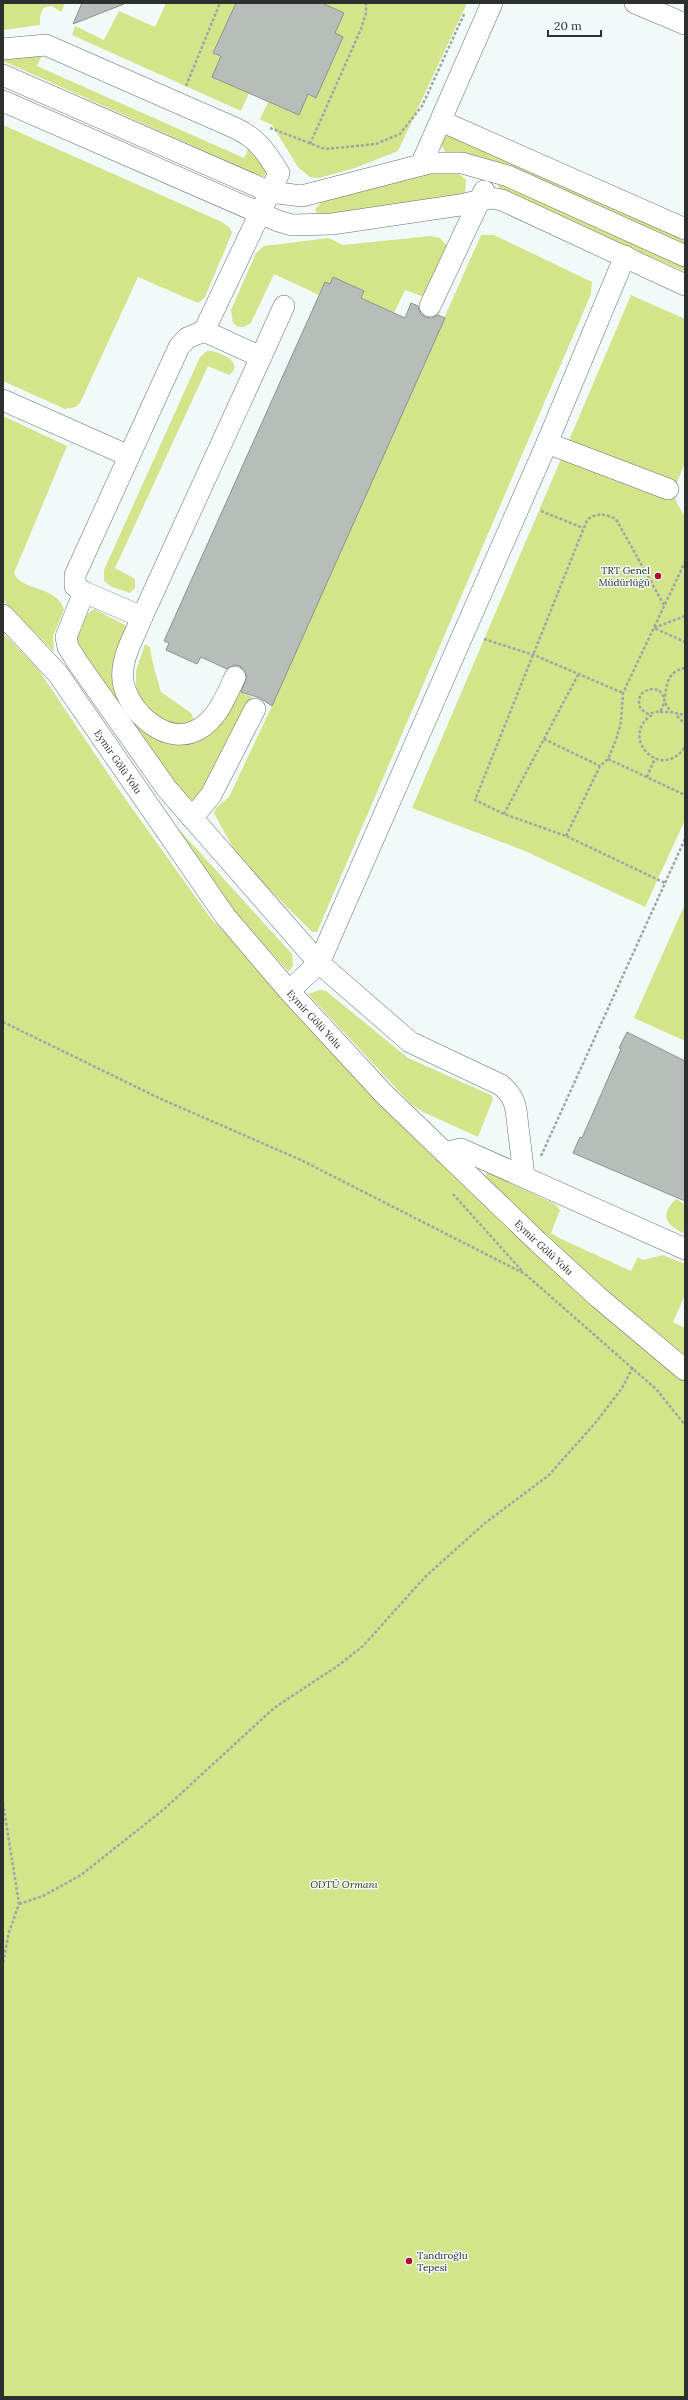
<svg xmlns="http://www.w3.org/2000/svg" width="688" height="2400" font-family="Lora,serif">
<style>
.green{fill:#d4e48b}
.building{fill:#b7bdb8;stroke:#8d928d}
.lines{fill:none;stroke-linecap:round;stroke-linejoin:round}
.minor-casing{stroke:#676f6d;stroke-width:22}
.path{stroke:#a0a6a4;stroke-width:2.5;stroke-dasharray:3 2;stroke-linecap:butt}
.minor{stroke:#fff;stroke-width:21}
.poi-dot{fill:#a80f2a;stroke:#f1faf8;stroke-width:1.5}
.labels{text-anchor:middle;stroke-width:3;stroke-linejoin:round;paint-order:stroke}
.poi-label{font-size:10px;fill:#2d302f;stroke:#f1faf8;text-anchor:end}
.street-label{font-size:10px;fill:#2d302f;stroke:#f1faf8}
.park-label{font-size:10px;font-style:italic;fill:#333913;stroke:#f1faf8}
</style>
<rect width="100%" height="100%" fill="#f1faf8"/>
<!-- green -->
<g class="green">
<polygon points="3,3 65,3 61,12 52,6 43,8 40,17 40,25 3,30"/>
<polygon points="166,3 236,3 213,53 223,57 249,93 241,111 72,35 75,26 104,40 119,11 155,27"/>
<polygon points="322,3 467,3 398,151 355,168 319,178 310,177 298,167 272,125 260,119 268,102 299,115 306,94 315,98 333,32 344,13"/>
<polygon points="44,51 37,66 244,158 251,143 268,172 264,176 258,175 3,61 3,58"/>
<polygon points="3,125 222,222 230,228 232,233 205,297 198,303 138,277 80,403 75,407 65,409 3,381"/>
<polygon points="449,135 685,238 685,246 490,160 459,153 446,153 441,145 445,137"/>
<polygon points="426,172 458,173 466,180 465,194 319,216 315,209 322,202"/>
<polygon points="502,183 685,264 685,272 501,190 498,186"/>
<polygon points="481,235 494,235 592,282 591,294 317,932 312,932 263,883 233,848 214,813 216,808 229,797 272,706"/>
<polygon points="430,236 440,238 449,248 427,298 405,290 394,313 361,298 364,291 333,277 330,284 325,282 319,295 274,274 251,323 244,327 238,327 233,323 231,310 256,253 264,246 329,238 343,245"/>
<polygon points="631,295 685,319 685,463 672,494 685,517 685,820 645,907 525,851 412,808"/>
<path d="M 207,351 C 219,350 246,363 229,375 L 208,366 L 115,568 L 135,579 L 135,588 L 130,593 L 112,587 L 104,581 L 104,570 L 200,357 Z"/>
<path d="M 3,416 L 67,446 L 14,573 C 20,591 59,586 64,610 L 53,636 L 54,652 L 3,600 Z"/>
<polygon points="94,609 127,626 117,671 174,739 238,691 252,697 225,753 225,762 194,800 182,797 78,649 76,640 87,614"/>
<polygon points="3,633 38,669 119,790 212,920 445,1153 685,1370 685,2397 3,2397"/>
<path d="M 145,644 L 150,647 C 152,663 157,677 161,692 L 191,713 L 195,722 L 187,726 L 159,723 L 136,694 L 136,671 Z"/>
<polygon points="163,812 292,954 293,965 289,972 225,903"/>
<polygon points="685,904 685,1041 634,1018"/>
<polygon points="320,990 326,991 408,1058 491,1095 493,1099 478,1137 421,1111 410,1103 308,994"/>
<polygon points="487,1172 555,1204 560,1210 551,1233 559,1238 631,1271 638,1257 643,1260 663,1255 685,1264 685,1295 673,1322 685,1328 685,1362 665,1346 484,1179"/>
<path d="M 676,1199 L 685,1204 L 685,1234 C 667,1225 658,1217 676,1199 Z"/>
</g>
<!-- building -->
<g class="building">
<polygon points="82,3 124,3 124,4 73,24"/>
<polygon points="236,3 322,3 344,13 335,33 343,37 316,98 308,94 299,115 212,77 221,56 213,53"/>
<polygon points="333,277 364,291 361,298 405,318 411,303 418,306 420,313 425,317 431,318 438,315 445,318 272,706 260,698 241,692 247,676 240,666 234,665 227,669 201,657 197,664 166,650 169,643 164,641 325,282 330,284"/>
<polygon points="627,1032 685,1061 685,1201 573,1153 580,1137 582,1138 621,1049 619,1048"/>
</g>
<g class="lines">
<defs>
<g id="minor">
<polyline points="635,3 685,24"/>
<path d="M 3,49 L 46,45 L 235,128 C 257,138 267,153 279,173 L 204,331 L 187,338 L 179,347 L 75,575 L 75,586 L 84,592 L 66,637 L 68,647 L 78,663 L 167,789 L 319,963 L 410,1042 L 501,1085 C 510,1093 514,1099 516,1110 L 524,1176"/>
<polyline points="3,75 270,192 302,196 429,163 462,163 508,176 685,256"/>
<polyline points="3,101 278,221 292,225 332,224 460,205 491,198 502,200 685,285"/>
<polyline points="441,121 685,229"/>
<polyline points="421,165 492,3"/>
<polyline points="430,306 484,191"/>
<polyline points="261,357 284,306"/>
<polyline points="3,400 129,456"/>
<polyline points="547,443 668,489"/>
<polyline points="84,592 142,617 261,357 204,331"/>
<path id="s1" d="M 3,615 L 58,674 L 225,916 L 289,991 L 384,1094 L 538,1242 L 598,1297 L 685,1370"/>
<path d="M 142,617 C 134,637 120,659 123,681 C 128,712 167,748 199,729 C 218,718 226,696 235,677"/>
<polyline points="192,818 211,795 255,709"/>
<polyline points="289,991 319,963 547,443 625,256"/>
<polyline points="445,1153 461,1149 685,1249"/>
</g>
</defs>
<!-- minor casing -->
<use href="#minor" class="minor-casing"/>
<!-- path -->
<g class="path">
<polyline points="186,86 220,3"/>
<polyline points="270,128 325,149 376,144 400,134 422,106 465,12"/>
<polyline points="310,144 361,29 366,13 366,3"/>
<polyline points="541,511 583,528"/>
<path d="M 664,605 L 616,519 C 605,514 597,512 587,520 L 475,800 L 504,814 L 566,836 L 665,883"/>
<polyline points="685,616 654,628 685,642"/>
<polyline points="484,639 534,655 623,693"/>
<path d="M 664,697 L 659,690 L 649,689 L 641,694 C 637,703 639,710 648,714 L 660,711 C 670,699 659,673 685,668"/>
<polyline points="665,703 671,712 685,715"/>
<polyline points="660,712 670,712"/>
<path d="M 652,715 C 618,736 661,783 685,747"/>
<polyline points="677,716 685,724"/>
<polyline points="544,739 600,766"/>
<polyline points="608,759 685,795"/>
<polyline points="647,777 655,758"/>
<polyline points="504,814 578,675"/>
<polyline points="566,836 600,766 608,759 616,740 621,722 623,693 685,562"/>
<polyline points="3,1022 161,1099 301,1160 525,1274 656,1389 685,1425"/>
<polyline points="541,1156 685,839"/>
<polyline points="453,1194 523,1272"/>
<polyline points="3,1803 19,1904 9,1932 3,1963"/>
<polyline points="19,1904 43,1896 81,1875 163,1810 274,1708 339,1665 363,1646 425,1577 485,1523 549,1475 597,1421 622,1388 633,1367"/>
</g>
<!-- minor -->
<use href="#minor" class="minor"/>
</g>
<!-- markers -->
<g class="poi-dot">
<circle cx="658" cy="576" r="4"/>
<circle cx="409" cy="2261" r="4"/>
</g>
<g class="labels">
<!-- poi labels -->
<g class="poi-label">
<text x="650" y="574">TRT Genel<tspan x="650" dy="12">Müdürlüğü</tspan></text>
<text x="417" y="2259" text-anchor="start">Tandıroğlu<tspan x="417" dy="12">Tepesi</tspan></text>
</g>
<!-- street labels -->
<g class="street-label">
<text dy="4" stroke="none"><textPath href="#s1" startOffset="187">Eymir Gölü Yolu</textPath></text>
<text dy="4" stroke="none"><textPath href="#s1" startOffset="511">Eymir Gölü Yolu</textPath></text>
<text dy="4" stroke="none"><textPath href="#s1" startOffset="835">Eymir Gölü Yolu</textPath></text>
</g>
<!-- park labels -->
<g class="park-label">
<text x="344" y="1888">ODTÜ Ormanı</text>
</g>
</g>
<!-- border -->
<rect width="688" height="2400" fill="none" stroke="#2d302f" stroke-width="8"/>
<!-- scale -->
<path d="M548 30v6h53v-6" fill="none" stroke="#2d302f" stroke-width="2"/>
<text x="554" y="30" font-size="12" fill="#2d302f" stroke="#f1faf8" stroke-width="3" paint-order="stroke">20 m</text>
</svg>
